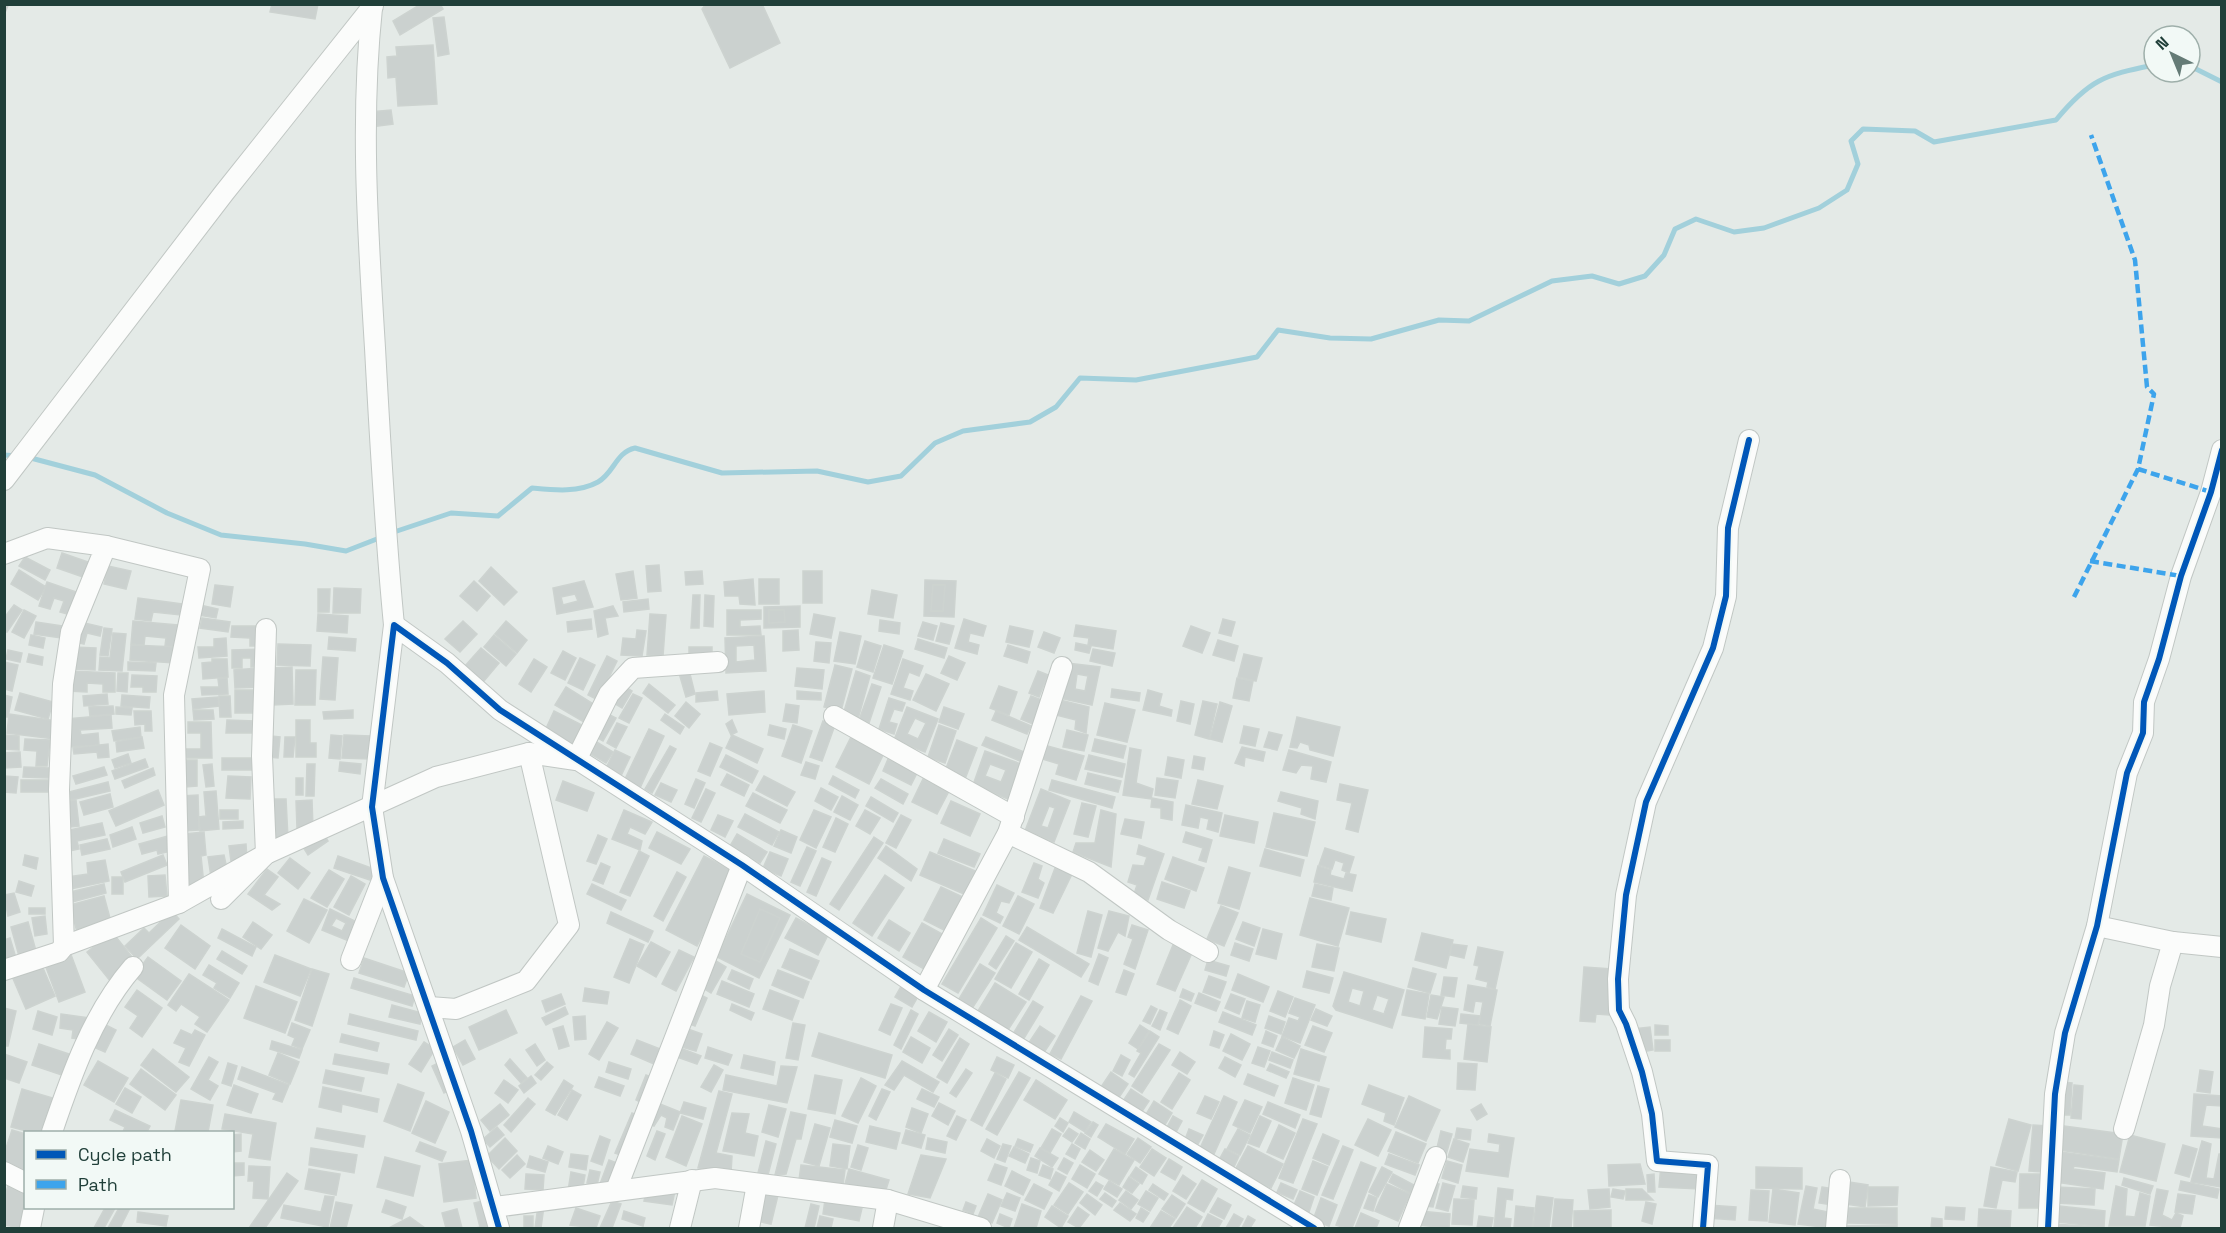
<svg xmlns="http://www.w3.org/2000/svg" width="2226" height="1233" font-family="'Space Grotesk',sans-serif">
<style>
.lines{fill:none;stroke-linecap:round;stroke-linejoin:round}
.stream{stroke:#a2d0db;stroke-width:5}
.building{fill:#cbd1cf;stroke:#cdd3d0;stroke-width:1.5;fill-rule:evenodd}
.minor-casing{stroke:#c1c7c4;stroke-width:22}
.minor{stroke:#fbfcfb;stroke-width:20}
.rail{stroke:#c6cbca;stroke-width:4.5;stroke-dasharray:12 6;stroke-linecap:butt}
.quiet{stroke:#3da4ec;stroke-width:4.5;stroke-dasharray:9 4.5;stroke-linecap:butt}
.cycleway-casing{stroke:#f2f9f6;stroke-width:10}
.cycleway{stroke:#0057b8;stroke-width:6}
</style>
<rect width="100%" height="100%" fill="#e4eae7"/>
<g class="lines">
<!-- stream -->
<g class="stream">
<polyline points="2190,66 2222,82"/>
<polyline points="4,455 18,456"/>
<polyline points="27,457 95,475 167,513 221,535 305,544 346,551 382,537"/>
<path d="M 391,533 L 451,513 L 498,516 L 532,488 C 553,490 578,493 598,482 C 614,473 616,452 635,448 L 722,473 L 817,471 L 868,482 L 901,476 L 935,443 L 963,431 L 1030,422 L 1056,407 L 1080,378 L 1136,380 L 1257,357 L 1278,330 L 1330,338 L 1371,339 L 1439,320 L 1469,321 L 1552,281 L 1592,276 L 1619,284 L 1645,276 L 1664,255 L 1675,229 L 1696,219 L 1734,232 L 1764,228 L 1819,208 L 1847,190 L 1858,164 L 1851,141 L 1863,129 L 1915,131 L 1934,142 L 2056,120 C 2089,80 2104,75 2154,65"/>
</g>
</g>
<!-- building -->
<g class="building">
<polygon points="272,4 318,4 315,19 270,12"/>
<polygon points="421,4 440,4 443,9 400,35 393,21"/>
<polygon points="706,4 762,4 780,43 730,68 702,9"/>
<polygon points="444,17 449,54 438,56 433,18"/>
<polygon points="433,45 437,104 398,106 396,77 388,78 387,57 397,56 396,47"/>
<polygon points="391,110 393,124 371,127 369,112"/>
<polygon points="62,553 88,562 83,577 57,568"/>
<polygon points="25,557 50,570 45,580 19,566"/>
<polygon points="659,565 661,591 648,592 646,566"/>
<polygon points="108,566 131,571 126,589 104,584"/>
<polygon points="491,567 517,592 504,605 479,581"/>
<polygon points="19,570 46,587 38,600 11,584"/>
<polygon points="633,571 637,598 621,600 616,574"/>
<polygon points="702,571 703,584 686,585 685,572"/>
<rect x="803" y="571" width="19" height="32"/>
<polygon points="753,579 755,605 740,604 739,596 725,596 724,582"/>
<rect x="759" y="579" width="20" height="25"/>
<path d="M 925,580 L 956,581 L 954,617 L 924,616 ZM 933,585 L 945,585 L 943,611 L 931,611 Z"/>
<polygon points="474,581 490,596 477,611 460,596"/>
<path d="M 584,581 L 593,607 L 557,614 L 553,588 ZM 575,594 L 578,601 L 563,605 L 561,597 Z"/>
<polygon points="47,582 79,593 71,615 60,612 64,601 54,598 50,609 39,606"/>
<polygon points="215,585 233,587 230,607 212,604"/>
<polygon points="933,585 945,585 943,611 931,611"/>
<polygon points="334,588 361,589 360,613 333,613"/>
<polygon points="318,589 330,589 329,612 318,612"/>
<polygon points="872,590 897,595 893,618 868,614"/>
<polygon points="693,595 700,595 699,628 691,628"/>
<polygon points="705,595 714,596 713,627 704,626"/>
<polygon points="138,598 182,604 181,615 153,612 151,621 135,619"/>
<polygon points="648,599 649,609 624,612 623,602"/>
<polygon points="14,605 22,610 7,632 4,631 4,618"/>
<polygon points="200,605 218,609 216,618 198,615"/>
<polygon points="613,606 618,616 605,618 608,634 598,637 594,611"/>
<path d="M 800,606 L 800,627 L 764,628 L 764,607 ZM 769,610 L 784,610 L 785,622 L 769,623 Z"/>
<polygon points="24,610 36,616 24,638 12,632"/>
<polygon points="727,610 761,610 761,619 740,620 740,627 760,626 761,635 727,635"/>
<polygon points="769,610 784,610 785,622 769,623"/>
<polygon points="318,614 348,616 347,633 317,631"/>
<polygon points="650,614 666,615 663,656 647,655"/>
<polygon points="814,614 835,618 831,638 810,634"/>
<polygon points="202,618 230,622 228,632 200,628"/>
<polygon points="591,619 592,629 568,632 567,622"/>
<polygon points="964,619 986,626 983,636 970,633 968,642 979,645 977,654 955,648"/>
<polygon points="1223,619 1235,622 1231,636 1219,633"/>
<polygon points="880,620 900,623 899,634 879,631"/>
<polygon points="133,621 178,625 177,647 165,646 166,638 145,636 144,645 131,644"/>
<polygon points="463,621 477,634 460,652 445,639"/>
<polygon points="506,621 527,640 517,653 495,634"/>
<polygon points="36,622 62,626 61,638 34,634"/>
<polygon points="80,622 102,627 100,636 87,633 84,644 75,642"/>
<polygon points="923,622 937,626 933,640 918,636"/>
<polygon points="941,623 954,626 949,644 936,641"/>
<polygon points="1076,625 1116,631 1113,649 1088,645 1089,638 1074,636"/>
<polygon points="232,626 262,626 261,646 250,646 250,638 231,637"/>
<polygon points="1010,626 1033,631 1029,647 1006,642"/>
<polygon points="1191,626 1210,633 1202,653 1183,646"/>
<polygon points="104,628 112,629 108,656 100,655"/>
<polygon points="637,630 646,631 642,656 621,655 623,638 636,639"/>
<polygon points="798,630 799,650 783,651 783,631"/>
<polygon points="840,632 861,636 855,664 834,661"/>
<polygon points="1044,632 1060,638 1054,653 1038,647"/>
<polygon points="113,633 126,634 122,671 99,670 100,657 110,658"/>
<polygon points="31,635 45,638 43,648 29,645"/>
<polygon points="494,635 516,654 506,666 484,647"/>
<path d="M 764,636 L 766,671 L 726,673 L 725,638 ZM 754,645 L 755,660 L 736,662 L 736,646 Z"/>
<polygon points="329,637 356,639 355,651 328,649"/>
<polygon points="226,638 227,656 199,658 198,647 214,647 214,639"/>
<polygon points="918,639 947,648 944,658 915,649"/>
<polygon points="1218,640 1238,646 1234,661 1213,655"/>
<polygon points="865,641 881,646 873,672 857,667"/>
<polygon points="816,642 831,643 829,663 814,661"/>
<polygon points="1076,643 1091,646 1089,653 1075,650"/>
<polygon points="278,644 311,645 310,666 277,665"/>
<polygon points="131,645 176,647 175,663 130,660"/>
<polygon points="884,645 903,651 892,684 873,678"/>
<polygon points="1008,645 1030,652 1027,663 1004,656"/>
<polygon points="73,647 96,648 95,670 72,669"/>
<polygon points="689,647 712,647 712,656 689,657"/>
<polygon points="481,648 499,663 484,681 465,666"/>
<polygon points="261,649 262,667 251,667 251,658 242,658 242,668 232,668 232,650"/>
<polygon points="1093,649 1115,653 1112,666 1090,661"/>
<polygon points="8,650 22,653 20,662 6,659"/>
<polygon points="563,651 576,658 565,680 551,673"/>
<polygon points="29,654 43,657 42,665 27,662"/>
<polygon points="1244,654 1262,658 1256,681 1238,677"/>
<polygon points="607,656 617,661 598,700 588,695"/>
<polygon points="949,656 965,663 957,680 941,673"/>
<polygon points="323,657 338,658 335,700 320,699"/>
<polygon points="580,658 595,665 583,690 568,683"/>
<polygon points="212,659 227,659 228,677 203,679 202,663 212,662"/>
<polygon points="534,659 547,667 531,692 519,684"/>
<polygon points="903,659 923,666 919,676 909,672 903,688 913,691 910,700 891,694"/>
<polygon points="4,662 18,665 12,691 4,689"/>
<polygon points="128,662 156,663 155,671 128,670"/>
<path d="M 1067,663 L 1100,667 L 1092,705 L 1059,698 ZM 1077,674 L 1088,676 L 1085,691 L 1075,689 Z"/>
<polygon points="835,665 852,669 841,711 824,707"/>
<polygon points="292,667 293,704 273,705 272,668"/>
<polygon points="258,668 259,687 235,688 234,670"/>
<polygon points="797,668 824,670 822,689 795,686"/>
<polygon points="296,670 316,670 315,705 295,705"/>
<polygon points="689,670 695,694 686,697 679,673"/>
<polygon points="69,671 115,673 115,692 103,692 103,684 87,683 87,692 68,691"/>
<polygon points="856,671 870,676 858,719 843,715"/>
<polygon points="1038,671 1048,675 1039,697 1029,693"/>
<polygon points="118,673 128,673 127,692 117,691"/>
<polygon points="926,674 949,684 936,711 913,700"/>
<polygon points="132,675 157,676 156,692 143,692 143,687 131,687"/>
<polygon points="227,678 228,694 202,695 201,687 219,687 218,679"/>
<polygon points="1237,678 1253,681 1249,701 1233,698"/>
<polygon points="649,684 675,705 668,713 643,693"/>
<polygon points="872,684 881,687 869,723 859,720"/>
<polygon points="622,685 632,691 622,708 612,702"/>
<polygon points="999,686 1017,692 1009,715 990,708"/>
<polygon points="566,687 595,705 584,722 555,705"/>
<polygon points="1112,689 1140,693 1139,701 1111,697"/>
<rect x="235" y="690" width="26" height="23"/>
<polygon points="1148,690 1162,694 1159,706 1172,710 1171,716 1143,710"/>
<polygon points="717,691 718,700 696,702 696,693"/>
<polygon points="764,691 765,712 729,715 727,694"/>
<polygon points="797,691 821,693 821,700 797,699"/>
<polygon points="20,693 53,702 48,719 15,710"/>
<polygon points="107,694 108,704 84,706 83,696"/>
<polygon points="633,694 642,698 629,723 619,718"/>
<polygon points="4,695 12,697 8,717 4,717"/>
<polygon points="122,695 150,697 149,708 121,706"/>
<polygon points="219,696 230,696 231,717 220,717"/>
<polygon points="1031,696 1044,701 1033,724 1021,719"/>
<polygon points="218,697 219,706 193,709 192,699"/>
<polygon points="889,698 905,703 902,711 894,709 889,722 897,724 894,734 879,729"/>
<polygon points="1060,700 1089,707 1086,733 1075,729 1076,720 1056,715"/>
<polygon points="1181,701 1194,704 1190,724 1177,721"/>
<polygon points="1203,701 1217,704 1209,739 1195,735"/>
<polygon points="686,702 700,714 689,728 675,716"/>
<polygon points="1220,702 1232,706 1222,742 1210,739"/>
<polygon points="1105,703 1135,710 1127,742 1097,735"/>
<polygon points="786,704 799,706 797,723 783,721"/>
<polygon points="113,706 114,714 90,716 89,707"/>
<polygon points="116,707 132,708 131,715 116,714"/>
<path d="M 907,707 L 938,719 L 925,752 L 894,740 ZM 915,718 L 926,723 L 918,739 L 907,734 Z"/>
<polygon points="944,707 964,714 958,729 939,722"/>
<polygon points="193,710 213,710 214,719 194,720"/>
<polygon points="353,710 353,718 324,719 323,712"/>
<polygon points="134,711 151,711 152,731 145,731 145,724 135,725"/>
<polygon points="554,711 584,726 574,747 544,733"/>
<polygon points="996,711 1031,726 1027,734 992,720"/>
<polygon points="9,714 56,721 54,739 7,733"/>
<polygon points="608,714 616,718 603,741 596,737"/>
<polygon points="665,714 684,727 680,734 661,720"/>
<polygon points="111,715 112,728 80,730 81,735 98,733 99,745 68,747 66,719"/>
<polygon points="1297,717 1340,727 1333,756 1310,750 1309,745 1300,742 1297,748 1290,747"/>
<polygon points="227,720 259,721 259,733 226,733"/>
<polygon points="296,720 310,720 310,743 316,743 316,757 296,757"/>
<polygon points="732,720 737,732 731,735 726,724"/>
<polygon points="823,721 835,725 822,761 810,757"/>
<polygon points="188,722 211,722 212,758 187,758 186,749 201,749 201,733 188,733"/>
<polygon points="617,723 627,727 616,748 607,743"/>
<polygon points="770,725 786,729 784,739 768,735"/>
<polygon points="793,725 812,731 801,763 782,756"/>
<polygon points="939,725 956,731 945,763 928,757"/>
<polygon points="1244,726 1259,729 1255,746 1240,743"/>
<polygon points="140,727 141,737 114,741 112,731"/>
<polygon points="649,729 664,736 640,788 624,781"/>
<polygon points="1067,730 1088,735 1084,751 1063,747"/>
<polygon points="1269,732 1282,735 1277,750 1264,747"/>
<polygon points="853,733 886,749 869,784 836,767"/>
<polygon points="4,735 19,736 19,750 4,749"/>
<polygon points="331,735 342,736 340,759 329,758"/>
<polygon points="344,735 371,736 370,759 342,758"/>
<polygon points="732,735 763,749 757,763 726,748"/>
<polygon points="271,736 280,737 278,758 269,757"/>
<polygon points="142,737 144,748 117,752 116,742"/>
<polygon points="285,737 295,737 293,757 284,757"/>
<polygon points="986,737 1024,752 1020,761 982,745"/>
<polygon points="25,739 50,740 47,766 36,766 37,751 24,750"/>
<polygon points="1095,739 1126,746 1123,758 1092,751"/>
<polygon points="957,740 977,748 965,779 945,771"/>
<polygon points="595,741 613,752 606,763 589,753"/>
<polygon points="710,743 722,748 710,776 698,771"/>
<polygon points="108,744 109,757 98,758 97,752 74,754 73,748"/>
<polygon points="1044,745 1084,756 1076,780 1056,774 1059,764 1039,758"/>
<polygon points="670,746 676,749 652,793 645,789"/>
<polygon points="1242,747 1265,752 1263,761 1245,757 1244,766 1235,763"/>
<polygon points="1130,748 1141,750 1136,783 1153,789 1151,799 1123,795"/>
<polygon points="615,750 630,757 619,780 604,772"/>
<polygon points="1289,750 1331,762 1326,782 1311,779 1313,766 1301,765 1296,773 1283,770"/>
<path d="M 985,751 L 1021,764 L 1008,799 L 973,785 ZM 990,764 L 1006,770 L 1001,782 L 985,776 Z"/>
<polygon points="20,752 21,767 4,768 4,753"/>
<polygon points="128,754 131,763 115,768 112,760"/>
<polygon points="726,755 758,771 752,783 720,767"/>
<polygon points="1089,755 1125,764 1122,777 1085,769"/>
<polygon points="1194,756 1205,758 1203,770 1192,768"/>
<polygon points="1168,757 1184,760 1181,778 1165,775"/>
<rect x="222" y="758" width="30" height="12"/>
<polygon points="145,759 148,767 115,779 112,771"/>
<polygon points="888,759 917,773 911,785 883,771"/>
<polygon points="184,760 197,760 197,786 185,787"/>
<polygon points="340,762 361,764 360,774 339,771"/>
<polygon points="806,762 819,766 815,779 801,775"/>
<polygon points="212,764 214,786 206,787 203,765"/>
<polygon points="307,764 315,764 314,796 306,796"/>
<polygon points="24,767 49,768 49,778 23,777"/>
<polygon points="104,767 107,775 76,784 73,776"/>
<polygon points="153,768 155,775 125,788 122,781"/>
<polygon points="1088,773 1121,781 1118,792 1085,784"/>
<polygon points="727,774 749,785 744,796 721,785"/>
<polygon points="4,776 18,777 16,793 4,792"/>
<polygon points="228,776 251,777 250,799 226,798"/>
<polygon points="764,776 795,792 787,806 756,790"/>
<polygon points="833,776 859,790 855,798 829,784"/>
<rect x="296" y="778" width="7" height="17"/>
<polygon points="1157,778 1178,781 1175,798 1155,795"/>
<polygon points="696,779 705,783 694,808 685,804"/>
<polygon points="881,779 908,794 903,804 875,788"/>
<polygon points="923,779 949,791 937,814 912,802"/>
<rect x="21" y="780" width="29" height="12"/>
<polygon points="1052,780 1115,797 1112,808 1049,790"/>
<polygon points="1198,780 1223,786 1217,809 1192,804"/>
<polygon points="563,781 594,793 587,811 556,800"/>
<polygon points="108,782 110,791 71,800 69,792"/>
<polygon points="661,783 677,790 671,802 655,795"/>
<polygon points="1340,784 1368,790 1358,832 1346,829 1352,803 1337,800"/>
<polygon points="821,788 838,797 831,810 815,801"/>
<polygon points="706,789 715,793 701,822 692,818"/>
<path d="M 1041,789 L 1070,801 L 1054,842 L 1025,831 ZM 1049,806 L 1055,808 L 1048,828 L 1041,826 Z"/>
<polygon points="158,790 164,805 116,826 109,811"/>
<polygon points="216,791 219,829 200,831 199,817 206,816 204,792"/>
<polygon points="1281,792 1318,801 1315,819 1301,814 1302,808 1278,801"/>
<polygon points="753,793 787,810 780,823 746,806"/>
<polygon points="110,794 113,807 84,815 80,802"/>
<polygon points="198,795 199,830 183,831 181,796"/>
<polygon points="842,796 858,805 850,820 834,812"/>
<polygon points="871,797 898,813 893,822 866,806"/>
<polygon points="1152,798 1173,802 1172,820 1161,818 1161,808 1151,807"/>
<polygon points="269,799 286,799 288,838 271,839"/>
<polygon points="76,800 79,826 70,827 68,801"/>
<polygon points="312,800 313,828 297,828 296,801"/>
<polygon points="951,801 980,814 970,836 941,823"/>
<polygon points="1082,803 1096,806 1088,837 1074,834"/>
<polygon points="1186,805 1222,813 1218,832 1207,829 1209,819 1200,817 1198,828 1182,825"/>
<rect x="220" y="810" width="18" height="9"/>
<polygon points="624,810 652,822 645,834 630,827 627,834 642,841 640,850 612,839"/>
<polygon points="814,810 831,817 816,848 800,840"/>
<polygon points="865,810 880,818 870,834 856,826"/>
<polygon points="1101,810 1116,814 1111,867 1073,852 1076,843 1095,843"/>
<polygon points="1274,813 1315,822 1307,856 1266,847"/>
<polygon points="745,814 779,832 772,845 738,827"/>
<polygon points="718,815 733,821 725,837 711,830"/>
<polygon points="901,815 911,820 896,848 886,843"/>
<polygon points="1225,815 1258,822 1254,843 1220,836"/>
<polygon points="162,816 165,827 143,833 140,823"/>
<polygon points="836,818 848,824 835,852 823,847"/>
<polygon points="1125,819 1144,822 1141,838 1121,834"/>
<polygon points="243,821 243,828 223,829 223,822"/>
<polygon points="102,823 105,835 77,841 79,849 69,851 65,831"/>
<polygon points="132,827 136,839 113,847 110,835"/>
<polygon points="781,830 797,837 791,853 774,846"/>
<polygon points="204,832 206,855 201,856 204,885 189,886 184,834"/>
<polygon points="657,832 690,849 681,864 649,848"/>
<polygon points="1186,832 1212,840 1206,862 1199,860 1203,848 1183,842"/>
<polygon points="323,833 328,841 308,855 303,847"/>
<polygon points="737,834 767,852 760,863 730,846"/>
<polygon points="598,835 607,839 596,864 587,861"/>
<polygon points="168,836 171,851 158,854 157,850 142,854 139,844"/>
<polygon points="874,837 883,843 839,910 830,904"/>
<polygon points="107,839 110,849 82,855 80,845"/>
<polygon points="944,839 980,854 974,867 938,853"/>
<polygon points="246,844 247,860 231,861 229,846"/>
<polygon points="1139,845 1164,854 1148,900 1134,894 1137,885 1128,882 1133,865 1144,866 1147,857 1137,854"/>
<polygon points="886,846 917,869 911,881 878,858"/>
<polygon points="807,847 816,851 800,886 791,882"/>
<polygon points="1325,848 1354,857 1349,873 1342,870 1344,863 1335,860 1332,869 1319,865"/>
<polygon points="1265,849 1304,860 1300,876 1260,866"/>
<polygon points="639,851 649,856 630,896 620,892"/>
<polygon points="770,852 788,859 781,876 763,868"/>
<polygon points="930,852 975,871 964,894 920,875"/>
<polygon points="25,855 38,858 36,869 23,865"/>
<polygon points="163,855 167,865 125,882 121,872"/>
<polygon points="224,855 228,874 211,877 208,857"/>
<polygon points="338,856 374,869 370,880 334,868"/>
<polygon points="704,856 735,872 697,946 666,930"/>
<polygon points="1173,857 1204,868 1196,891 1165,879"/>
<polygon points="290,858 310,873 298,889 278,873"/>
<polygon points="822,858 831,862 816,896 807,892"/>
<polygon points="105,860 109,881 70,889 68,877 88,874 87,863"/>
<polygon points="601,863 610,867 603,884 593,880"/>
<polygon points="1034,863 1042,866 1038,879 1044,883 1038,898 1022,892"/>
<polygon points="1318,866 1331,870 1330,875 1344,879 1346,873 1356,875 1352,891 1314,882"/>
<polygon points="1229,867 1250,873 1239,909 1218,903"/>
<polygon points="1055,868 1073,872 1053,913 1040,908"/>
<polygon points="267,869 278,877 264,895 280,904 272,910 248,894"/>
<polygon points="329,870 344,879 327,907 311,898"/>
<polygon points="677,872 686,877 663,921 654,916"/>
<polygon points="165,875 167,896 149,897 148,876"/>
<polygon points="885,875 904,888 872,936 853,923"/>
<polygon points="351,876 365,884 349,915 334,907"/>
<rect x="112" y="877" width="11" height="17"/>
<polygon points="19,881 34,886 31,896 16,892"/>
<polygon points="1162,882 1190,891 1184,908 1157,899"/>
<polygon points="104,884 106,893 72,902 70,892"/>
<polygon points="592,884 626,900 621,910 587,894"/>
<polygon points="1315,884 1333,888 1331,900 1312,896"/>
<polygon points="997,885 1014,893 1009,903 1001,901 996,913 1003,917 1000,923 983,915"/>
<polygon points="941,887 963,897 946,931 924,920"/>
<polygon points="14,893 20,912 8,916 4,895"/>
<path d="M 747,894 L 790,915 L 759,978 L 717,957 ZM 760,909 L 780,918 L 760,962 L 741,954 Z"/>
<polygon points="104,896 111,922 77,932 70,905"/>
<polygon points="1018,896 1034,904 1019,934 1003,926"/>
<polygon points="1310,898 1349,908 1338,946 1300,935"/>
<polygon points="304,899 327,910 309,943 287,931"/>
<polygon points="1221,906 1238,913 1224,946 1207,939"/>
<rect x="29" y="908" width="16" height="6"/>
<path d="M 330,909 L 359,923 L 349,941 L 322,930 ZM 336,918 L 346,923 L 342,931 L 331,926 Z"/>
<polygon points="760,909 780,918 760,962 741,954"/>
<polygon points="172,911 179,919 137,959 125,946 144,928 149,933"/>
<polygon points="1088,911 1102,915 1091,957 1077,953"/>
<polygon points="1109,911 1129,916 1125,936 1118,932 1108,951 1098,948"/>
<polygon points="611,912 653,931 648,942 607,923"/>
<polygon points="1351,912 1386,919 1381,942 1346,934"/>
<polygon points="45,916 47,934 35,936 32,918"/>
<polygon points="796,918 828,935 818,955 785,938"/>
<polygon points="981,918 997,928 958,993 942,984"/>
<polygon points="889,920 910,933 899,951 878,938"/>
<polygon points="28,922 36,951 19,956 11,927"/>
<polygon points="253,922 272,935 261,949 243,937"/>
<polygon points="1243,922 1260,928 1254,946 1236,939"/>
<polygon points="922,923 944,935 924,969 903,957"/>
<polygon points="181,925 210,946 195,969 165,948"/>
<polygon points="1132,925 1148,930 1135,969 1124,964 1133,939 1128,937"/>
<polygon points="1027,927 1089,964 1081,977 1019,940"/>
<polygon points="222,929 256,947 252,956 218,938"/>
<polygon points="1263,929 1282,934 1276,959 1256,954"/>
<polygon points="112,932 136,962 111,982 87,952"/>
<polygon points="1422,933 1453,940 1446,968 1415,960"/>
<polygon points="1006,936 1014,941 996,969 989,964"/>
<polygon points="10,938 16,958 4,962 4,940"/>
<polygon points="630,939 644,945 629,983 614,977"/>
<polygon points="651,942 670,952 656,977 637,966"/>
<polygon points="1016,943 1032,952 1011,988 995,979"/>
<polygon points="1235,943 1253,949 1249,961 1231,955"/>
<polygon points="1317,944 1339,948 1334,971 1312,967"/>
<polygon points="1452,944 1467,946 1464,958 1450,955"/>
<polygon points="1173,945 1192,953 1175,991 1157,984"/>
<polygon points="1478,947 1503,952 1495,989 1487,987 1488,982 1476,979 1479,966 1474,965"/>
<polygon points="790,949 819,961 811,979 782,967"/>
<polygon points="679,950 694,957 676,991 662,984"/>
<polygon points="222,951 247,966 242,974 217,959"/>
<polygon points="70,952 85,992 59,1002 44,962"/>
<polygon points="1099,954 1108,958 1098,985 1089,981"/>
<polygon points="275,955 311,969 300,996 264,982"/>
<polygon points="148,957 181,981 167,1000 134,976"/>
<polygon points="364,958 409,973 404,987 359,973"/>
<polygon points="1039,959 1049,965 1029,1000 1019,994"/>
<polygon points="1208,960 1229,966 1226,976 1205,970"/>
<polygon points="40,961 55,996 26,1009 11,974"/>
<polygon points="716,961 726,967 711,993 701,987"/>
<polygon points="980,964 995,973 973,1007 959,999"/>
<polygon points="209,965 239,983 230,998 214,988 217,983 203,975"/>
<polygon points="1584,967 1612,969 1609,1015 1596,1014 1595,1022 1580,1021"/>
<polygon points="1413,968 1436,974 1430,993 1408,987"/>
<polygon points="312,969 329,974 312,1026 295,1020"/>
<polygon points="732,970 753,979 749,989 728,979"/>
<polygon points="778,970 809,982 803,998 772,985"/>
<polygon points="1124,970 1134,974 1126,995 1116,992"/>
<polygon points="1307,971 1333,978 1329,993 1303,987"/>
<path d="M 1344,972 L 1404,990 L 1392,1028 L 1336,1010 L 1333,1006 ZM 1352,988 L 1364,991 L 1360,1006 L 1348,1002 ZM 1377,995 L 1389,999 L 1384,1014 L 1372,1010 Z"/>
<polygon points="189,974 229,1000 207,1032 195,1024 200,1017 181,1004 176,1011 168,1005"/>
<polygon points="1238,974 1269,987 1263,1002 1232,990"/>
<polygon points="1209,976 1226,982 1220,998 1203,992"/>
<polygon points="1444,977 1457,978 1454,997 1441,995"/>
<polygon points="354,978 415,996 412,1006 351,988"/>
<polygon points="722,981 754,994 749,1007 717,994"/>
<polygon points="903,983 920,993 912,1007 895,997"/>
<polygon points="995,983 1026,1002 1008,1030 978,1011"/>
<polygon points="1468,985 1497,990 1490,1026 1479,1024 1483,1002 1475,1001 1473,1012 1464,1010"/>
<polygon points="256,986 297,1002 285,1033 244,1018"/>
<polygon points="585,988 609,992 607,1004 583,1001"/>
<polygon points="1183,989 1194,994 1191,1001 1180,997"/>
<polygon points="137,990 162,1008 142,1037 130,1028 138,1016 125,1007"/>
<polygon points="770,990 799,1001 792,1020 763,1009"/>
<polygon points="1407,990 1429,994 1425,1019 1402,1015"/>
<polygon points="1278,991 1293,997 1285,1017 1270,1011"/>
<polygon points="697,993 707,998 695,1026 685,1022"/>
<polygon points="1199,993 1220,1002 1216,1011 1195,1003"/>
<polygon points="561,994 565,1004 546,1012 542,1001"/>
<polygon points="1231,994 1245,999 1239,1014 1225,1008"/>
<polygon points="1431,995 1444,997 1437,1019 1427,1017"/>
<polygon points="1081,996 1092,1001 1061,1059 1050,1054"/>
<polygon points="1295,998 1315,1005 1300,1043 1282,1036 1289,1018 1298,1021 1300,1017 1289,1013"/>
<polygon points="1180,1000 1191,1006 1178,1034 1167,1029"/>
<polygon points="1033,1001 1043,1007 1023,1040 1013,1034"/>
<polygon points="1247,1001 1260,1005 1255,1022 1242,1018"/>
<polygon points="732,1004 754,1013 751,1020 730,1010"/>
<polygon points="891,1004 902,1008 890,1035 879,1030"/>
<polygon points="392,1005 422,1013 420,1024 389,1017"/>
<polygon points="1151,1006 1157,1009 1150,1024 1143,1021"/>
<polygon points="565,1007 568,1014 546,1025 542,1018"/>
<polygon points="1442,1007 1458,1009 1455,1026 1439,1024"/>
<polygon points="4,1008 16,1011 8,1046 4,1046"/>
<polygon points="1316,1009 1332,1016 1327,1026 1311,1020"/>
<polygon points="506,1010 517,1033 479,1050 469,1027"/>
<polygon points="911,1010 918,1014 901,1049 894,1045"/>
<polygon points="1160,1010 1167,1013 1160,1030 1152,1026"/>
<polygon points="38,1011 57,1017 52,1035 33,1029"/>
<polygon points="929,1012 947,1022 936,1042 918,1031"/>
<polygon points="1223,1012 1256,1025 1252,1035 1219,1022"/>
<polygon points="61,1014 89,1018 86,1040 72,1038 73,1030 60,1028"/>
<polygon points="350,1014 418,1031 416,1040 348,1024"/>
<polygon points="1461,1014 1480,1016 1478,1025 1460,1023"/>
<polygon points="585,1016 586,1039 575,1040 573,1017"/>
<polygon points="1269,1016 1285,1022 1281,1034 1265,1028"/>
<polygon points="100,1022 116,1030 105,1052 89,1045"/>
<polygon points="607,1022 618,1028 599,1060 589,1054"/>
<polygon points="292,1023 310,1030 302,1049 292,1045 295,1038 288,1035"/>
<polygon points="793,1023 805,1025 798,1060 786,1058"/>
<polygon points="1468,1024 1491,1027 1487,1062 1464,1059"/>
<polygon points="1140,1025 1149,1031 1138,1049 1129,1043"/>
<polygon points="1655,1025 1668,1026 1668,1035 1655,1035"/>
<polygon points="563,1026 569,1046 559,1049 553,1029"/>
<polygon points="1040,1026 1055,1036 1043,1054 1028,1044"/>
<polygon points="1313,1026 1332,1033 1324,1052 1305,1045"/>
<polygon points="1425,1027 1452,1029 1451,1039 1446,1039 1445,1050 1450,1050 1450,1059 1423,1057"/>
<polygon points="1650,1027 1653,1050 1636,1053 1633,1029"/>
<polygon points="685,1028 702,1034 696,1051 678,1046"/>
<polygon points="949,1029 958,1035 942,1061 933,1055"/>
<polygon points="181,1030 192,1035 195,1030 205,1035 189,1066 179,1062 186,1048 174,1043"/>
<polygon points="1150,1031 1159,1037 1134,1077 1129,1074 1141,1053 1137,1051"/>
<polygon points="1214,1031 1224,1035 1219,1048 1210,1045"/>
<polygon points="1266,1031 1277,1036 1273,1047 1262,1043"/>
<polygon points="819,1033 892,1055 885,1078 812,1056"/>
<polygon points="342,1034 379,1043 377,1051 340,1042"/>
<polygon points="1231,1034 1250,1044 1242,1060 1223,1051"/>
<polygon points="911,1037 930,1048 922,1063 903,1052"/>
<polygon points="1282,1037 1300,1046 1294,1058 1276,1050"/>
<polygon points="960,1038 969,1044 947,1083 937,1077"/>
<polygon points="465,1040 475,1059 463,1065 453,1047"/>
<polygon points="637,1040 660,1049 654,1064 631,1054"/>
<rect x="1655" y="1040" width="15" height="11"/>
<polygon points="272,1041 302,1050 299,1058 270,1049"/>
<polygon points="424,1042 435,1049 421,1072 409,1064"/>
<polygon points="39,1044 75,1056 68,1077 32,1065"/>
<polygon points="535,1044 545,1060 537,1066 526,1050"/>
<polygon points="1159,1044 1170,1050 1142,1093 1132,1086"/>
<polygon points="708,1047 732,1055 728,1065 705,1058"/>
<polygon points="1258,1047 1270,1051 1264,1067 1252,1063"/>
<polygon points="680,1048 701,1056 697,1064 677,1057"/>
<polygon points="153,1049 189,1077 176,1092 141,1065"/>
<polygon points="1301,1049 1326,1057 1319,1081 1294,1074"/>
<polygon points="1180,1052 1195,1062 1187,1074 1172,1065"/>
<polygon points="1272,1052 1293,1060 1290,1068 1269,1060"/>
<polygon points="278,1053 299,1062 290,1084 269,1075"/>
<polygon points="4,1054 27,1062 19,1083 4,1078"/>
<polygon points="335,1054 389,1064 387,1074 333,1064"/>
<polygon points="744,1055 775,1062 773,1075 741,1068"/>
<polygon points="1121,1055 1130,1060 1122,1076 1113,1071"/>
<polygon points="209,1057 218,1062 208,1080 218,1086 210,1100 191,1089"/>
<polygon points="997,1057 1014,1065 1008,1078 991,1070"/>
<polygon points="1225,1057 1241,1065 1235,1077 1219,1068"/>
<polygon points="510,1059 527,1078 521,1083 505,1065"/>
<polygon points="98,1061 128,1078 114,1102 84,1085"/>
<polygon points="902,1061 939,1082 933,1092 904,1075 894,1090 885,1085"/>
<polygon points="440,1062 452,1089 444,1093 432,1066"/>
<polygon points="547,1062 553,1067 541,1080 535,1075"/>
<polygon points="609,1062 631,1069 628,1079 606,1072"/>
<polygon points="228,1063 237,1066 231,1086 222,1083"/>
<polygon points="1458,1063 1477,1064 1475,1090 1457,1089"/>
<polygon points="1270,1064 1289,1072 1286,1078 1267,1070"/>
<polygon points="714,1065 723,1070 711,1092 701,1087"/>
<polygon points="781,1066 797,1067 787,1103 723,1090 726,1075 777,1086"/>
<polygon points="242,1067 289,1085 282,1102 273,1099 276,1093 238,1079"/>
<polygon points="141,1069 176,1095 165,1110 130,1084"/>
<polygon points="966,1069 972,1073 956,1097 950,1093"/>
<polygon points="326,1070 364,1078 361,1091 323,1083"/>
<polygon points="2200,1070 2213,1072 2210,1093 2197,1091"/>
<polygon points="1019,1072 1030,1078 997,1135 986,1129"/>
<polygon points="1111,1072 1128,1084 1118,1099 1101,1087"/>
<polygon points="995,1073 1006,1079 982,1126 971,1120"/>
<polygon points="1179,1073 1190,1080 1172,1109 1161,1102"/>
<polygon points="1248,1074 1278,1086 1274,1096 1244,1084"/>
<polygon points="646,1075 654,1078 644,1104 636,1100"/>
<polygon points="815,1075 842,1080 835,1114 808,1109"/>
<polygon points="531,1076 536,1083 524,1093 519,1086"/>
<polygon points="599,1077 624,1086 620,1096 595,1087"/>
<polygon points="861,1078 876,1086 858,1123 842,1116"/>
<polygon points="1293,1078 1314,1085 1306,1110 1285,1103"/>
<polygon points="504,1080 518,1090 508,1103 495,1093"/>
<polygon points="564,1080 573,1086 555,1115 546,1110"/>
<polygon points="1036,1080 1067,1100 1055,1119 1024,1100"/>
<polygon points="2062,1082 2072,1083 2070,1115 2060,1115"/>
<polygon points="398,1084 424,1093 410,1131 384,1121"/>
<polygon points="234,1085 258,1094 251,1113 227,1105"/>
<polygon points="1369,1085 1404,1098 1394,1125 1384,1121 1386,1113 1362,1104"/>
<polygon points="2074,1085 2083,1086 2081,1119 2071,1118"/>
<polygon points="1318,1086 1329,1089 1321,1117 1310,1114"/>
<polygon points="323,1087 379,1099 377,1112 342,1104 341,1112 319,1107"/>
<polygon points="125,1088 141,1097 132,1113 116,1104"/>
<polygon points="22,1089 56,1099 46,1132 30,1132 11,1127"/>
<polygon points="882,1089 890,1092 876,1120 869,1116"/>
<polygon points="922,1089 939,1097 934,1107 917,1099"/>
<polygon points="1131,1089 1149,1101 1141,1113 1123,1101"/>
<polygon points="572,1090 581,1095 567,1120 558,1115"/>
<polygon points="719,1091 732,1094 716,1153 732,1156 731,1173 698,1168"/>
<polygon points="2194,1094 2222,1096 2222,1106 2206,1105 2202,1126 2222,1129 2222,1138 2191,1136"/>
<polygon points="1205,1096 1219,1102 1211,1119 1197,1113"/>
<polygon points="1224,1096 1237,1102 1214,1154 1200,1148"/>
<polygon points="1409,1096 1440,1110 1426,1141 1395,1127"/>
<polygon points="528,1098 535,1104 511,1132 504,1125"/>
<polygon points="181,1100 213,1105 208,1132 175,1131"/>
<polygon points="1245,1100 1262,1107 1250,1133 1233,1125"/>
<polygon points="426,1101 449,1112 435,1143 412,1133"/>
<polygon points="1154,1101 1172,1113 1163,1128 1145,1116"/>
<polygon points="655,1102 680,1112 673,1130 665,1127 667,1118 661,1115 654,1126 646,1123"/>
<polygon points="684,1102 706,1108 703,1119 680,1113"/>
<polygon points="1268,1102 1300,1115 1295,1128 1263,1114"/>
<polygon points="939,1103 955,1111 948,1125 932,1116"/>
<polygon points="500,1104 509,1115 490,1131 481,1120"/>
<polygon points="1481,1104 1487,1114 1477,1120 1471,1110"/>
<polygon points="769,1105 786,1109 778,1137 762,1132"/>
<polygon points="912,1108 928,1114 921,1133 906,1127"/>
<polygon points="115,1110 150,1126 147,1132 123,1132 125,1127 110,1120"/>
<polygon points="791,1112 806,1115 801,1139 796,1139 786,1174 775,1175"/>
<polygon points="1074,1112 1091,1122 1085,1132 1069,1122"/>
<polygon points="632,1113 639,1116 623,1156 615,1153"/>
<polygon points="732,1113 749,1114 745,1133 758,1136 754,1156 723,1151"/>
<polygon points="225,1114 276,1123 270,1160 249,1157 253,1134 222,1129"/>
<polygon points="682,1116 702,1124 686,1166 666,1157"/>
<polygon points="957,1116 966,1120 956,1140 947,1136"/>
<polygon points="1173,1116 1182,1121 1174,1136 1165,1131"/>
<polygon points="1260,1116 1271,1121 1259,1147 1248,1143"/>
<polygon points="1060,1118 1068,1123 1063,1132 1055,1126"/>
<polygon points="1303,1119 1317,1124 1293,1183 1279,1178"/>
<polygon points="1368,1119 1391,1130 1378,1156 1355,1145"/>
<polygon points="2009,1119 2031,1125 2018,1171 1996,1165"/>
<polygon points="835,1120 857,1126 852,1143 830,1137"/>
<polygon points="1093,1122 1098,1125 1091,1137 1085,1133"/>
<polygon points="815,1124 830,1128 819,1166 804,1162"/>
<polygon points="1106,1124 1134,1139 1125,1154 1098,1137"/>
<polygon points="1279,1125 1295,1133 1283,1159 1267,1152"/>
<polygon points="2033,1125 2048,1126 2043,1172 2029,1171"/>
<polygon points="870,1126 900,1133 896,1149 866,1142"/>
<polygon points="2064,1126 2123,1134 2119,1159 2060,1150"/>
<polygon points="497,1127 504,1135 490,1147 483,1139"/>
<polygon points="317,1128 365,1136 363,1147 315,1138"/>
<polygon points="1069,1128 1078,1134 1072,1142 1063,1136"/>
<polygon points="1457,1128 1471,1130 1470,1140 1455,1138"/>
<polygon points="1052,1129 1061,1134 1050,1153 1041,1148"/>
<polygon points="1189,1129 1203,1135 1198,1144 1186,1137"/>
<polygon points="1238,1129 1250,1135 1240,1155 1227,1149"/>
<polygon points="12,1130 26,1134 26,1172 4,1165 4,1154"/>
<polygon points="906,1130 925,1135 921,1148 902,1143"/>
<polygon points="657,1131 665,1134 655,1160 647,1156"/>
<polygon points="1441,1131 1452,1134 1446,1155 1436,1152"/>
<polygon points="1396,1132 1426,1144 1418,1163 1388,1151"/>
<polygon points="1081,1133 1090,1139 1085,1149 1075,1143"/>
<polygon points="241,1134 241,1151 232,1152 232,1135"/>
<polygon points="1323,1134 1339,1141 1329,1165 1313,1158"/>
<polygon points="1489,1134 1514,1138 1508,1177 1466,1171 1470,1149 1499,1153 1500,1144 1488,1142"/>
<polygon points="2130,1135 2165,1144 2156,1181 2120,1172"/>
<polygon points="600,1136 610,1140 602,1165 591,1161"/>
<polygon points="505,1138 517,1151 499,1169 487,1156"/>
<polygon points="928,1138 947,1142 945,1153 926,1149"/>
<polygon points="1138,1138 1151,1147 1140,1163 1127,1154"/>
<polygon points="987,1139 1000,1146 994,1158 981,1151"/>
<polygon points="1018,1139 1033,1145 1030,1152 1015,1146"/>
<polygon points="1454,1139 1469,1144 1463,1162 1448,1157"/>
<polygon points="766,1141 776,1144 768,1175 758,1173"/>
<polygon points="2202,1141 2211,1144 2206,1178 2214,1179 2219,1154 2222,1154 2222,1187 2191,1182"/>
<polygon points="420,1142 446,1152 442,1161 416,1151"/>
<polygon points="833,1144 850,1146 847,1169 830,1166"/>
<polygon points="1003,1144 1011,1146 1005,1162 997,1159"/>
<polygon points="1072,1144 1080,1149 1075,1159 1066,1154"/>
<polygon points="858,1145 868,1148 861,1170 851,1167"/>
<polygon points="2183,1145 2197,1149 2189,1177 2175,1173"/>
<polygon points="548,1146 563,1152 558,1164 543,1158"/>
<polygon points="1248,1146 1283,1164 1271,1188 1235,1170"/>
<polygon points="1343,1146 1353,1150 1333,1199 1322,1195"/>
<polygon points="1014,1147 1029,1154 1025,1163 1009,1156"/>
<polygon points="311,1148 357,1155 354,1173 309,1165"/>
<polygon points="1040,1148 1058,1158 1052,1167 1035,1156"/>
<polygon points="1114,1149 1134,1160 1119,1185 1099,1174"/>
<polygon points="1152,1149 1166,1158 1154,1176 1140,1167"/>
<polygon points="1225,1149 1239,1156 1233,1169 1218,1162"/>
<polygon points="1090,1150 1104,1160 1096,1171 1082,1162"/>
<polygon points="2061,1152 2119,1160 2117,1172 2074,1166 2073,1169 2105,1173 2103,1189 2056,1182"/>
<polygon points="571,1154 588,1156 586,1170 569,1167"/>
<polygon points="1389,1154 1419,1165 1415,1175 1385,1164"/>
<polygon points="517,1155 525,1164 510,1178 502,1170"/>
<polygon points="921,1155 946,1159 930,1198 908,1194"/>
<polygon points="530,1156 548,1162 545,1172 527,1167"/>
<polygon points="385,1157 420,1166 413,1196 377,1187"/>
<polygon points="1031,1158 1040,1161 1037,1173 1027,1170"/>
<polygon points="1064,1158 1073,1163 1067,1174 1058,1169"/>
<polygon points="1169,1159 1182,1167 1175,1180 1161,1172"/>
<polygon points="472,1160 476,1198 444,1202 439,1164"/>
<polygon points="609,1160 622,1165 613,1189 600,1184"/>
<polygon points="1313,1161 1328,1167 1317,1195 1302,1189"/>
<polygon points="1447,1161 1462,1165 1458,1183 1442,1178"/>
<polygon points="1361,1162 1376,1168 1352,1228 1345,1228 1336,1225"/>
<polygon points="232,1163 244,1163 244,1175 232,1176"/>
<polygon points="995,1164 1007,1168 1001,1185 988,1180"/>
<polygon points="1640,1164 1645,1184 1609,1186 1608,1165"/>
<polygon points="801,1165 845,1170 843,1185 799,1180"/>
<polygon points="1043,1165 1053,1169 1050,1179 1039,1175"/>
<polygon points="1080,1165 1095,1174 1087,1188 1072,1179"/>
<polygon points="1661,1165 1701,1167 1700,1189 1659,1187"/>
<polygon points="249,1166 270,1167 268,1199 253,1198 254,1181 248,1181"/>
<polygon points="1136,1167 1147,1175 1142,1184 1130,1176"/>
<polygon points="1382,1167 1392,1172 1378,1197 1369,1192"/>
<polygon points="1756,1167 1802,1168 1802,1189 1756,1188"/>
<polygon points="1991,1167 2017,1172 2015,1182 2002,1180 1996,1208 1984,1206"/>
<polygon points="309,1169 340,1174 336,1195 305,1189"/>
<polygon points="849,1169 889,1180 884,1196 845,1184"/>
<polygon points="590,1170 600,1172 597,1185 587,1183"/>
<polygon points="1012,1171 1030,1180 1023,1195 1005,1186"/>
<polygon points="571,1172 585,1175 582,1193 568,1191"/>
<polygon points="1056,1172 1066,1177 1059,1191 1049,1185"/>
<polygon points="287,1173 298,1181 265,1228 249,1228"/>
<polygon points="526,1174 544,1175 543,1190 525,1189"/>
<polygon points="1393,1174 1414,1185 1410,1193 1389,1182"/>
<polygon points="1654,1174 1655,1192 1648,1192 1647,1175"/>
<polygon points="2020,1174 2044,1174 2043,1208 2019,1208"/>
<polygon points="1183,1175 1196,1184 1186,1199 1173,1191"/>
<polygon points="1129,1177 1139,1184 1132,1193 1123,1187"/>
<polygon points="2124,1178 2153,1186 2150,1194 2122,1185"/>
<polygon points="1202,1180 1217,1189 1204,1212 1188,1203"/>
<polygon points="1109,1181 1122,1189 1117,1197 1104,1189"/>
<polygon points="2181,1181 2219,1189 2217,1198 2179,1190"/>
<polygon points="9,1182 26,1187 26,1208 20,1228 4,1225 4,1199"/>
<polygon points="1096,1182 1103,1186 1097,1196 1089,1191"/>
<polygon points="1430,1182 1439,1184 1433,1207 1425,1206"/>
<polygon points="1849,1182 1868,1185 1865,1207 1846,1204"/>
<polygon points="1069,1183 1083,1192 1068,1214 1054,1205"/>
<polygon points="1281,1183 1297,1190 1293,1199 1277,1192"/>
<polygon points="1443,1183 1455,1186 1448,1211 1436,1208"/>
<polygon points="1034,1184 1052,1193 1044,1209 1025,1200"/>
<polygon points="1153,1184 1168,1194 1164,1200 1149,1190"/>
<polygon points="1387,1184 1410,1194 1398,1221 1375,1211"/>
<polygon points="647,1186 675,1191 672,1205 644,1201"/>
<polygon points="1463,1186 1477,1188 1476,1199 1461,1197"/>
<polygon points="1806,1186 1817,1188 1813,1209 1833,1213 1830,1228 1798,1224"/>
<polygon points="2116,1186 2127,1189 2125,1216 2135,1217 2140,1193 2150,1196 2145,1226 2109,1226"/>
<polygon points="764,1187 779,1191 771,1224 756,1221"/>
<polygon points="1822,1187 1835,1189 1832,1205 1819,1203"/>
<polygon points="1868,1187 1898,1187 1897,1205 1868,1206"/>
<polygon points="2057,1187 2095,1189 2094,1205 2056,1203"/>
<polygon points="1498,1188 1513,1190 1512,1200 1506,1199 1504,1218 1511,1219 1510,1228 1494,1228"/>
<polygon points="1609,1189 1610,1207 1590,1209 1588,1190"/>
<polygon points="1613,1189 1625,1191 1623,1199 1611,1197"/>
<polygon points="1626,1189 1642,1189 1653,1200 1626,1200"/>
<polygon points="1773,1189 1799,1193 1795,1225 1769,1222"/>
<polygon points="2157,1189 2168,1191 2162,1215 2172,1220 2176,1213 2183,1216 2180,1228 2150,1225"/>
<polygon points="1751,1190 1769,1191 1767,1221 1749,1220"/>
<polygon points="1126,1191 1138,1200 1131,1209 1119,1200"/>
<polygon points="1146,1191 1158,1198 1150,1211 1138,1204"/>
<polygon points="1300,1191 1314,1197 1309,1212 1294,1205"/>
<polygon points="1007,1193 1020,1198 1015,1211 1001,1206"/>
<polygon points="1105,1193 1116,1201 1112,1207 1100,1199"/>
<polygon points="988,1194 1002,1200 992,1223 978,1217"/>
<polygon points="1087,1194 1102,1205 1095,1215 1080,1203"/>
<polygon points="2178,1194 2195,1196 2192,1214 2175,1212"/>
<polygon points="1172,1195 1185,1204 1176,1218 1162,1209"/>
<polygon points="1369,1195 1377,1198 1373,1211 1364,1208"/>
<polygon points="325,1196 334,1197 328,1227 281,1218 284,1205 321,1212"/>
<polygon points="1537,1196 1553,1198 1549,1228 1533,1228"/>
<polygon points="1218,1198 1231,1205 1224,1219 1210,1212"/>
<polygon points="1321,1198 1337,1205 1329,1226 1313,1220"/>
<polygon points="1454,1199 1474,1200 1472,1225 1452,1224"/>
<polygon points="1555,1199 1573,1200 1571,1228 1552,1228"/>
<polygon points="386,1200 406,1207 402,1219 382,1212"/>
<polygon points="487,1200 494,1228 476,1228 480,1227 474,1203"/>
<polygon points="825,1200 862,1208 859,1221 823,1214"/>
<polygon points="612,1201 621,1204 612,1228 600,1228"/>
<polygon points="336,1202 352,1205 346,1228 330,1228"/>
<polygon points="966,1202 976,1206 973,1214 963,1210"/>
<polygon points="1646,1202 1656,1204 1652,1224 1642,1221"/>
<polygon points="1120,1203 1136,1214 1130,1221 1114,1210"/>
<polygon points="811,1204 819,1206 814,1228 805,1228"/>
<polygon points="1022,1204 1041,1211 1036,1228 1014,1228"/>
<polygon points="1708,1205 1736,1207 1735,1220 1707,1218"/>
<polygon points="538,1206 544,1206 541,1228 535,1228"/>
<polygon points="1052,1206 1068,1216 1061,1228 1045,1217"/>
<polygon points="1516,1206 1534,1208 1532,1228 1514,1228"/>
<polygon points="2059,1206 2105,1211 2104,1227 2058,1222"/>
<polygon points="1078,1207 1089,1215 1079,1228 1068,1222"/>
<polygon points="1187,1207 1202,1217 1195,1228 1173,1228"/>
<polygon points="1946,1207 1965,1208 1964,1220 1945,1219"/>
<polygon points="105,1208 115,1208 104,1228 94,1228"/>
<polygon points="119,1208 130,1208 120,1228 108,1228"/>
<polygon points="576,1208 600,1216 596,1228 570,1225"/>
<polygon points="1141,1208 1149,1213 1143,1222 1136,1218"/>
<polygon points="1849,1208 1897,1208 1897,1224 1848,1223"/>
<polygon points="457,1209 462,1228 446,1228 442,1213"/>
<polygon points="1979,1209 2011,1211 2010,1228 1978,1226"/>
<polygon points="1611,1210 1611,1228 1574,1228 1574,1211"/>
<polygon points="624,1211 645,1218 643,1226 622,1219"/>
<polygon points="1161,1211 1175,1219 1169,1228 1150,1228"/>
<polygon points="1420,1211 1450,1214 1449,1228 1418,1225"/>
<polygon points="138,1212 168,1216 166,1226 137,1222"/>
<polygon points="1361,1213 1379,1221 1376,1228 1355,1228"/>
<polygon points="1000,1214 1012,1219 1009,1228 997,1223"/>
<polygon points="1208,1214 1222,1221 1218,1228 1201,1228"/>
<polygon points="1234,1214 1243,1219 1238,1228 1226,1228"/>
<rect x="524" y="1216" width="9" height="12"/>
<polygon points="820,1216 833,1219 831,1228 817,1228"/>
<polygon points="1248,1216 1255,1220 1250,1228 1242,1228"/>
<polygon points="1479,1216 1493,1218 1491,1228 1477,1228"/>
<polygon points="410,1217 425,1228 389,1228"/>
<polygon points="1932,1218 1942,1219 1942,1228 1931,1228"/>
<polygon points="2053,1224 2099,1227 2098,1228 2052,1228"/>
<polygon points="1897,1225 1897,1228 1846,1228 1846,1226"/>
</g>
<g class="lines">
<defs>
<g id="minor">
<path d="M 372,8 C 360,121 368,234 375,348 C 380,441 385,533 394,625"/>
<polyline points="4,480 224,193 373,6"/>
<polyline points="106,546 200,569 174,695 179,903"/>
<polyline points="4,554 47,538 106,546 71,632 63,684 59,790 64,946"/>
<polyline points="834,716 1014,817"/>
<polyline points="1008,833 1089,872 1169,930 1208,952"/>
<polyline points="221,899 266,854 436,777 529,753 576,760 609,694 633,668 718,662"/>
<polyline points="2097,926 2173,942 2222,947"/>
<polyline points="351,960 383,878"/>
<polyline points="4,970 59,952 64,946 179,903 266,854 262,756 266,629"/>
<polyline points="924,990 1008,833 1062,667"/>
<polyline points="429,1007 456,1009 526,981 569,925 529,753"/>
<polyline points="2124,1129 2154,1025 2160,986 2173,942"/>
<path d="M 52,1132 C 71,1076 93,1013 133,967"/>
<polyline points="4,1172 26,1183"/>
<polyline points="616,1190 742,865"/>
<polyline points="495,1207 715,1178 888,1200 981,1228"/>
<polyline points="30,1228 34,1208"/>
<polyline points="499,1228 471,1131 383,878 372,807 394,625 447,663 500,710 742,865 924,990 1314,1228"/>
<polyline points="680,1228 692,1180"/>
<polyline points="749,1228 757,1184"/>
<polyline points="883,1228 888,1200"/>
<polyline points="1409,1228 1436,1157"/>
<polyline points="1703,1228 1708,1165 1657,1161 1652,1114 1642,1072 1626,1024 1619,1010 1618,979 1626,895 1646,802 1713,648 1726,596 1728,528 1749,440"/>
<polyline points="1836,1228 1840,1180"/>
<polyline points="2048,1228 2055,1094 2065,1033 2097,926 2127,773 2143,733 2144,702 2159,659 2181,576 2211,492 2222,450"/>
</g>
</defs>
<!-- minor casing -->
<use href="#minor" class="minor-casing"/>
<!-- minor -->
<use href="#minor" class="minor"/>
<!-- rail -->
<polyline class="rail" points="4,11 7,4"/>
<!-- quiet -->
<g class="quiet">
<polyline points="2138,469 2211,492"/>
<polyline points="2090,561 2181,576"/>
<polyline points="2074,597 2138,469 2154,394 2147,387 2135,260 2091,135"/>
</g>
<defs>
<g id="cycleway">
<polyline points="499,1228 471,1131 383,878 372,807 394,625 447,663 500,710 742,865 924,990 1314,1228"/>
<polyline points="1703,1228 1708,1165 1657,1161 1652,1114 1642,1072 1626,1024 1619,1010 1618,979 1626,895 1646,802 1713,648 1726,596 1728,528 1749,440"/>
<polyline points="2048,1228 2055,1094 2065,1033 2097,926 2127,773 2143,733 2144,702 2159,659 2181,576 2211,492 2222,450"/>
</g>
</defs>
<!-- cycleway casing -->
<use href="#cycleway" class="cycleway-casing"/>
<!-- cycleway -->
<use href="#cycleway" class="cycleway"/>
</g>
<!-- border -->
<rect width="2226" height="1233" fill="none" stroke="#203f39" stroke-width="12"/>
<!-- legend -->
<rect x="24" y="1131" width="210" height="78" fill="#f2f9f6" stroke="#9eafaa" stroke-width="1.5"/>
<rect x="36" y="1150" width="30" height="9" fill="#0057b8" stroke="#9eafaa" stroke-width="1.5"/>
<text x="78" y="1161" font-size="18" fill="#203f39">Cycle path</text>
<rect x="36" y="1180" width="30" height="9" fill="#3da4ec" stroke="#9eafaa" stroke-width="1.5"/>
<text x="78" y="1191" font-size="18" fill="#203f39">Path</text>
<!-- north arrow -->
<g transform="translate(2172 54) rotate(317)"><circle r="28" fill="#f2f9f6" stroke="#9eafaa" stroke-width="1.5"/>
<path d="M0-4.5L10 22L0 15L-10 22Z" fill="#657b76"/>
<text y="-9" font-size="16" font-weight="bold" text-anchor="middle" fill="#203f39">N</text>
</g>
</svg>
